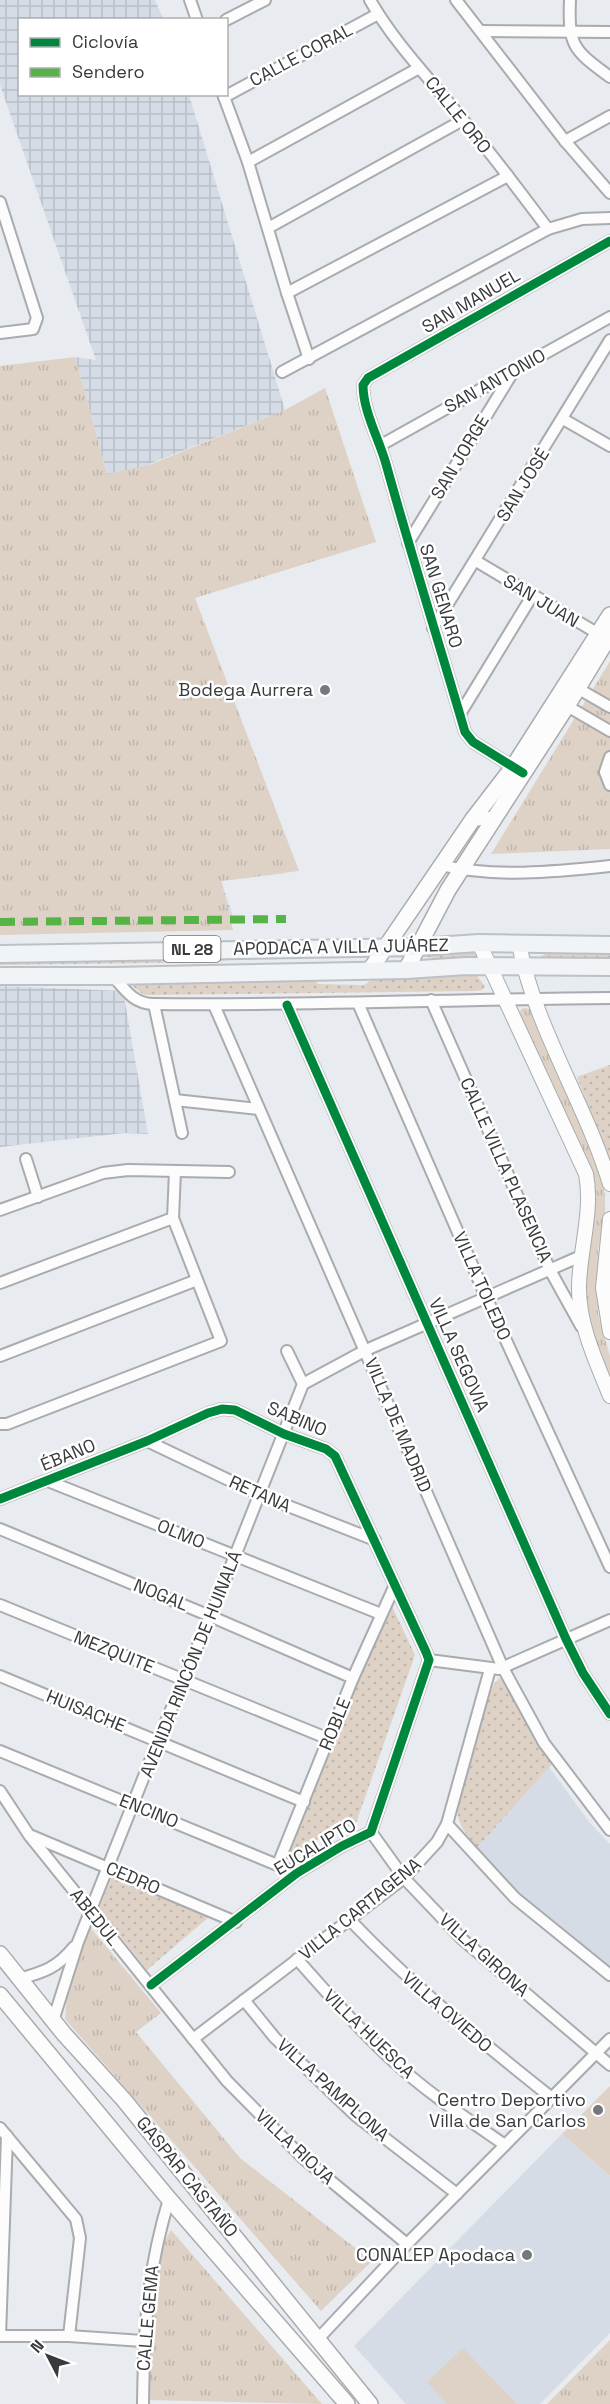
<svg xmlns="http://www.w3.org/2000/svg" width="610" height="2404" font-family="'Space Grotesk',sans-serif">
<style>
.built{fill:#d6dce6}
.industrial{fill:url(#industrial-grid)}
.grass{fill:url(#grass-tufts)}
.park{fill:url(#park-dots)}
.pitch{fill:#ded2c6}
.lines{fill:none;stroke-linecap:round;stroke-linejoin:round}
.minor-casing{stroke:#a9abae;stroke-width:14}
.tertiary-casing{stroke:#a9abae;stroke-width:16}
.secondary-casing{stroke:#a9abae;stroke-width:18}
.primary-casing{stroke:#bbc1c8;stroke-width:20}
.minor{stroke:#fcfcfd;stroke-width:10}
.tertiary{stroke:#fcfcfd;stroke-width:14}
.secondary{stroke:#fcfcfd;stroke-width:15}
.primary{stroke:#f1f4f7;stroke-width:16}
.quiet{stroke:#56b346;stroke-width:8;stroke-dasharray:15 8;stroke-linecap:butt}
.cycleway-casing{stroke:#fff;stroke-width:13}
.cycleway{stroke:#00873e;stroke-width:9}
.poi-dot{fill:#76787b;stroke:#fff;stroke-width:2}
.labels{text-anchor:middle;stroke-width:5;stroke-linejoin:round;paint-order:stroke}
.shield{fill:#fff;stroke:#747577;stroke-width:1.5}
.shield-label{font-size:16px;font-weight:bold;fill:#383a3d}
.street-label{font-size:18px;fill:#383a3d;stroke:#fff}
.poi-label{font-size:18px;fill:#383a3d;stroke:#fff;text-anchor:end}
</style>
<defs>
<pattern id="industrial-grid" width="8" height="8" patternUnits="userSpaceOnUse" patternTransform="scale(1.5)"><rect width="8" height="8" fill="#d6dce6"/><path d="M0 4h8M4 0v8" fill="none" stroke="#b8bec6"/></pattern>
<pattern id="grass-tufts" width="24" height="20" patternUnits="userSpaceOnUse" patternTransform="scale(1.5)"><rect width="24" height="20" fill="#ded2c6"/><path d="M3 7l-1-3M5 7V3M7 7l1-3M15 17l-1-3M17 17v-4M19 17l1-3" fill="none" stroke="#bfb5ab"/></pattern>
<pattern id="park-dots" width="8" height="8" patternUnits="userSpaceOnUse" patternTransform="scale(1.5)"><rect width="8" height="8" fill="#ded2c6"/><path d="M2 2h.1M6 6h.1" fill="none" stroke="#bfb5ab" stroke-width="1.8" stroke-linecap="round"/></pattern>
</defs>
<rect width="100%" height="100%" fill="#e8ebef"/>
<!-- built -->
<g class="built">
<polygon points="549,1767 590,1823 610,1844 610,1968 521,1899 477,1848"/>
<polygon points="562,2134 610,2176 610,2333 540,2404 406,2404 354,2346"/>
</g>
<!-- industrial -->
<g class="industrial">
<polygon points="0,0 155,0 163,19 20,20 20,94 189,95 285,410 149,464 286,873 221,881 234,919 103,912 107,474 75,357 96,360 0,85"/>
<polygon points="0,986 123,991 148,1134 124,1133 0,1147"/>
</g>
<!-- grass -->
<g class="grass">
<polygon points="75,357 107,474 149,465 285,410 325,388 376,542 195,598 299,871 221,881 233,930 0,935 0,366"/>
<polygon points="610,661 610,849 491,854"/>
<polygon points="523,1008 531,1009 602,1178 605,1196 605,1220 598,1249 598,1314 610,1356 610,1385 588,1327 584,1296 594,1205 563,1117 519,1012"/>
<polygon points="90,1927 161,2013 136,2032 240,2158 372,2261 321,2311 65,2019 69,1973"/>
<path d="M 171,2230 L 322,2404 L 147,2400 C 150,2355 147,2268 171,2230 Z"/>
<polygon points="610,2340 610,2404 547,2404"/>
</g>
<!-- park -->
<g class="park">
<polygon points="610,952 610,958 545,959 541,957 545,953"/>
<polygon points="420,953 479,953 481,958 439,959 422,956"/>
<polygon points="0,957 241,957 217,962 0,965"/>
<polygon points="310,976 318,984 364,985 379,976 477,976 485,986 482,990 475,991 144,995 130,984"/>
<polygon points="610,1065 610,1164 577,1077"/>
<polygon points="390,1602 415,1655 356,1823 313,1842 292,1860 285,1856"/>
<path d="M 499,1678 L 504,1681 L 517,1707 L 552,1764 L 477,1848 C 470,1838 460,1828 458,1816 C 454,1790 484,1714 493,1686 Z"/>
<polygon points="113,1874 210,1916 147,1970 99,1909"/>
</g>
<!-- pitch -->
<g class="pitch">
<polygon points="610,2086 610,2176 562,2134"/>
<polygon points="463,2348 517,2404 447,2404 427,2382"/>
</g>
<g class="lines">
<defs>
<g id="minor">
<polyline points="190,0 197,20"/>
<path d="M 370,0 C 395,44 432,81 463,120 C 493,155 520,192 548,229"/>
<polyline points="456,0 565,141 610,193"/>
<path d="M 570,0 C 568,47 574,50 610,77"/>
<polyline points="226,20 265,0"/>
<polyline points="481,31 610,32"/>
<polyline points="223,94 248,162 287,293 309,359"/>
<polyline points="224,97 378,14"/>
<polyline points="565,141 610,116"/>
<polyline points="248,162 419,68"/>
<polyline points="0,202 37,318 33,329 0,333"/>
<polyline points="268,228 463,120"/>
<polyline points="287,293 508,176"/>
<polyline points="282,372 548,229 582,219 610,218"/>
<polyline points="563,419 610,446"/>
<polyline points="381,445 610,317"/>
<polyline points="408,543 513,372"/>
<polyline points="476,561 602,636"/>
<polyline points="433,628 610,340"/>
<polyline points="577,688 610,707"/>
<polyline points="567,706 610,731"/>
<polyline points="460,714 532,596"/>
<polyline points="610,757 605,772 610,785"/>
<path d="M 518,770 L 473,742 L 465,732 C 439,643 411,554 386,464 C 379,439 363,411 363,385 L 368,378 L 610,241"/>
<path d="M 440,865 C 496,878 553,872 610,866"/>
<path d="M 113,976 C 125,990 134,1004 154,1004 L 182,1133"/>
<polyline points="431,1000 550,1270 581,1326"/>
<polyline points="358,1003 487,1299 610,1567"/>
<path d="M 154,1004 C 306,1006 458,999 610,998"/>
<polyline points="214,1005 503,1668 544,1743 610,1830"/>
<polyline points="287,1005 566,1639 583,1673 610,1714"/>
<polyline points="175,1100 258,1109"/>
<polyline points="26,1159 38,1197"/>
<polyline points="0,1210 103,1173 128,1170 229,1172"/>
<polyline points="0,1283 173,1218"/>
<polyline points="287,1351 303,1384"/>
<polyline points="0,1356 197,1280"/>
<polyline points="303,1384 366,1350 581,1256"/>
<polyline points="0,1424 7,1424 221,1341 173,1218 175,1171"/>
<polyline points="147,1441 260,1495 375,1540"/>
<polyline points="48,1481 381,1614"/>
<polyline points="0,1499 147,1441 208,1413 222,1409 235,1410 284,1434 326,1449 335,1456 426,1652 429,1660 371,1832 342,1846 297,1873 151,1985"/>
<polyline points="0,1529 210,1616 353,1678"/>
<polyline points="0,1605 329,1739"/>
<polyline points="429,1660 499,1669 610,1620"/>
<polyline points="0,1676 304,1802"/>
<polyline points="0,1751 297,1873"/>
<polyline points="0,1791 29,1835 227,2081 303,2158 407,2244"/>
<polyline points="447,1824 515,1898 610,1975"/>
<polyline points="371,1832 404,1878 462,1939 610,2065"/>
<polyline points="32,1836 236,1922"/>
<polyline points="278,1864 353,1678 395,1585"/>
<path d="M 349,1919 C 414,1987 479,2040 552,2098"/>
<path d="M 297,1959 C 328,1994 358,2028 391,2059 C 426,2092 466,2118 505,2145"/>
<path d="M 19,1979 C 44,1972 57,1968 74,1947"/>
<polyline points="244,2000 275,2038 355,2115 457,2194"/>
<polyline points="53,2021 78,1942 158,1741 235,1556 303,1384"/>
<polyline points="193,2039 404,1878 437,1842 447,1824 490,1669"/>
<polyline points="0,2128 76,2219 80,2238 69,2336"/>
<polyline points="7,2136 0,2336 69,2336 143,2341"/>
<polyline points="318,2339 407,2244 610,2039"/>
<path d="M 143,2404 C 144,2328 147,2272 169,2199"/>
</g>
<g id="tertiary">
<path d="M 479,943 L 586,1174 C 593,1210 580,1249 579,1285 C 578,1324 596,1361 610,1396"/>
<path d="M 519,944 C 535,1028 585,1102 610,1184"/>
<polyline points="610,1219 603,1288 610,1332"/>
</g>
<g id="secondary">
<polyline points="473,819 513,767 610,615"/>
<polyline points="370,970 473,819 483,817"/>
<polyline points="406,970 448,890 567,706 610,635"/>
<polyline points="0,1954 64,2034 124,2100 370,2404"/>
<polyline points="0,1995 169,2199 347,2404"/>
</g>
<g id="primary">
<polyline points="0,954 419,947 479,943 610,945"/>
<polyline points="0,976 113,976 406,970 466,966 610,967"/>
</g>
</defs>
<!-- minor casing -->
<use href="#minor" class="minor-casing"/>
<!-- tertiary casing -->
<use href="#tertiary" class="tertiary-casing"/>
<!-- secondary casing -->
<use href="#secondary" class="secondary-casing"/>
<!-- primary casing -->
<use href="#primary" class="primary-casing"/>
<!-- minor -->
<use href="#minor" class="minor"/>
<!-- tertiary -->
<use href="#tertiary" class="tertiary"/>
<!-- secondary -->
<use href="#secondary" class="secondary"/>
<!-- primary -->
<use href="#primary" class="primary"/>
<!-- quiet -->
<polyline class="quiet" points="0,922 286,919"/>
<defs>
<g id="cycleway">
<path d="M 523,773 L 473,742 L 465,732 C 439,643 411,554 386,464 C 379,439 363,411 363,385 L 368,378 L 610,241"/>
<polyline points="287,1005 566,1639 583,1673 610,1714"/>
<polyline points="0,1499 147,1441 208,1413 222,1409 235,1410 284,1434 326,1449 335,1456 426,1652 429,1660 371,1832 342,1846 297,1873 151,1985"/>
</g>
</defs>
<!-- cycleway casing -->
<use href="#cycleway" class="cycleway-casing"/>
<!-- cycleway -->
<use href="#cycleway" class="cycleway"/>
</g>
<!-- markers -->
<g class="poi-dot">
<circle cx="325" cy="690" r="6"/>
<circle cx="598" cy="2110" r="6"/>
<circle cx="527" cy="2255" r="6"/>
</g>
<g class="labels">
<!-- shield labels -->
<rect class="shield" x="163.5" y="936" width="57" height="26" rx="4.5"/>
<g class="shield-label">
<text x="192" y="955">NL 28</text>
</g>
<!-- street labels -->
<g class="street-label">
<text transform="translate(301 55) rotate(-28)" y="6">CALLE CORAL</text>
<text transform="translate(458 115) rotate(51)" y="6">CALLE ORO</text>
<text transform="translate(471 301) rotate(-30)" y="6">SAN MANUEL</text>
<text transform="translate(495 381) rotate(-29)" y="6">SAN ANTONIO</text>
<text transform="translate(460 457) rotate(-59)" y="6">SAN JORGE</text>
<text transform="translate(523 485) rotate(-58)" y="6">SAN JOSÉ</text>
<text transform="translate(441 596) rotate(73)" y="6">SAN GENARO</text>
<text transform="translate(541 601) rotate(31)" y="6">SAN JUAN</text>
<text transform="translate(341 947) rotate(-1)" y="6">APODACA A VILLA JUÁREZ</text>
<text transform="translate(506 1170) rotate(66)" y="6">CALLE VILLA PLASENCIA</text>
<text transform="translate(482 1286) rotate(66)" y="6">VILLA TOLEDO</text>
<text transform="translate(459 1355) rotate(66)" y="6">VILLA SEGOVIA</text>
<text transform="translate(297 1419) rotate(23)" y="6">SABINO</text>
<text transform="translate(398 1425) rotate(67)" y="6">VILLA DE MADRID</text>
<text transform="translate(68 1455) rotate(-22)" y="6">ÉBANO</text>
<text transform="translate(260 1494) rotate(24)" y="6">RETANA</text>
<text transform="translate(181 1534) rotate(22)" y="6">OLMO</text>
<text transform="translate(161 1595) rotate(22)" y="6">NOGAL</text>
<text transform="translate(114 1652) rotate(22)" y="6">MEZQUITE</text>
<text transform="translate(191 1664) rotate(-68)" y="6">AVENIDA RINCÓN DE HUINALÁ</text>
<text transform="translate(86 1711) rotate(22)" y="6">HUISACHE</text>
<text transform="translate(335 1724) rotate(-68)" y="6">ROBLE</text>
<text transform="translate(149 1811) rotate(22)" y="6">ENCINO</text>
<text transform="translate(315 1847) rotate(-31)" y="6">EUCALIPTO</text>
<text transform="translate(133 1878) rotate(23)" y="6">CEDRO</text>
<text transform="translate(360 1909) rotate(-39)" y="6">VILLA CARTAGENA</text>
<text transform="translate(95 1917) rotate(51)" y="6">ABEDUL</text>
<text transform="translate(484 1955) rotate(42)" y="6">VILLA GIRONA</text>
<text transform="translate(447 2012) rotate(41)" y="6">VILLA OVIEDO</text>
<text transform="translate(369 2034) rotate(44)" y="6">VILLA HUESCA</text>
<text transform="translate(333 2090) rotate(42)" y="6">VILLA PAMPLONA</text>
<text transform="translate(295 2147) rotate(43)" y="6">VILLA RIOJA</text>
<text transform="translate(187 2177) rotate(51)" y="6">GASPAR CASTAÑO</text>
<text transform="translate(148 2318) rotate(-85)" y="6">CALLE GEMA</text>
</g>
<!-- poi labels -->
<g class="poi-label">
<text x="313" y="696">Bodega Aurrera</text>
<text x="586" y="2106">Centro Deportivo<tspan x="586" dy="21">Villa de San Carlos</tspan></text>
<text x="515" y="2261">CONALEP Apodaca</text>
</g>
</g>
<!-- legend -->
<rect x="18" y="18" width="210" height="78" fill="#ffffff" stroke="#afb0b1" stroke-width="1.5"/>
<rect x="30" y="38" width="30" height="9" fill="#00873e" stroke="#afb0b1" stroke-width="1.5"/>
<text x="72" y="48" font-size="18" fill="#383a3d">Ciclovía</text>
<rect x="30" y="68" width="30" height="9" fill="#56b346" stroke="#afb0b1" stroke-width="1.5"/>
<text x="72" y="78" font-size="18" fill="#383a3d">Sendero</text>
<!-- north arrow -->
<g transform="translate(48 2356) rotate(312)" stroke="#ffffff" stroke-width="4.5" paint-order="stroke">
<path d="M0-4.5L10 22L0 15L-10 22Z" fill="#383a3d"/>
<text y="-9" font-size="16" font-weight="bold" text-anchor="middle" fill="#383a3d">N</text>
</g>
</svg>
